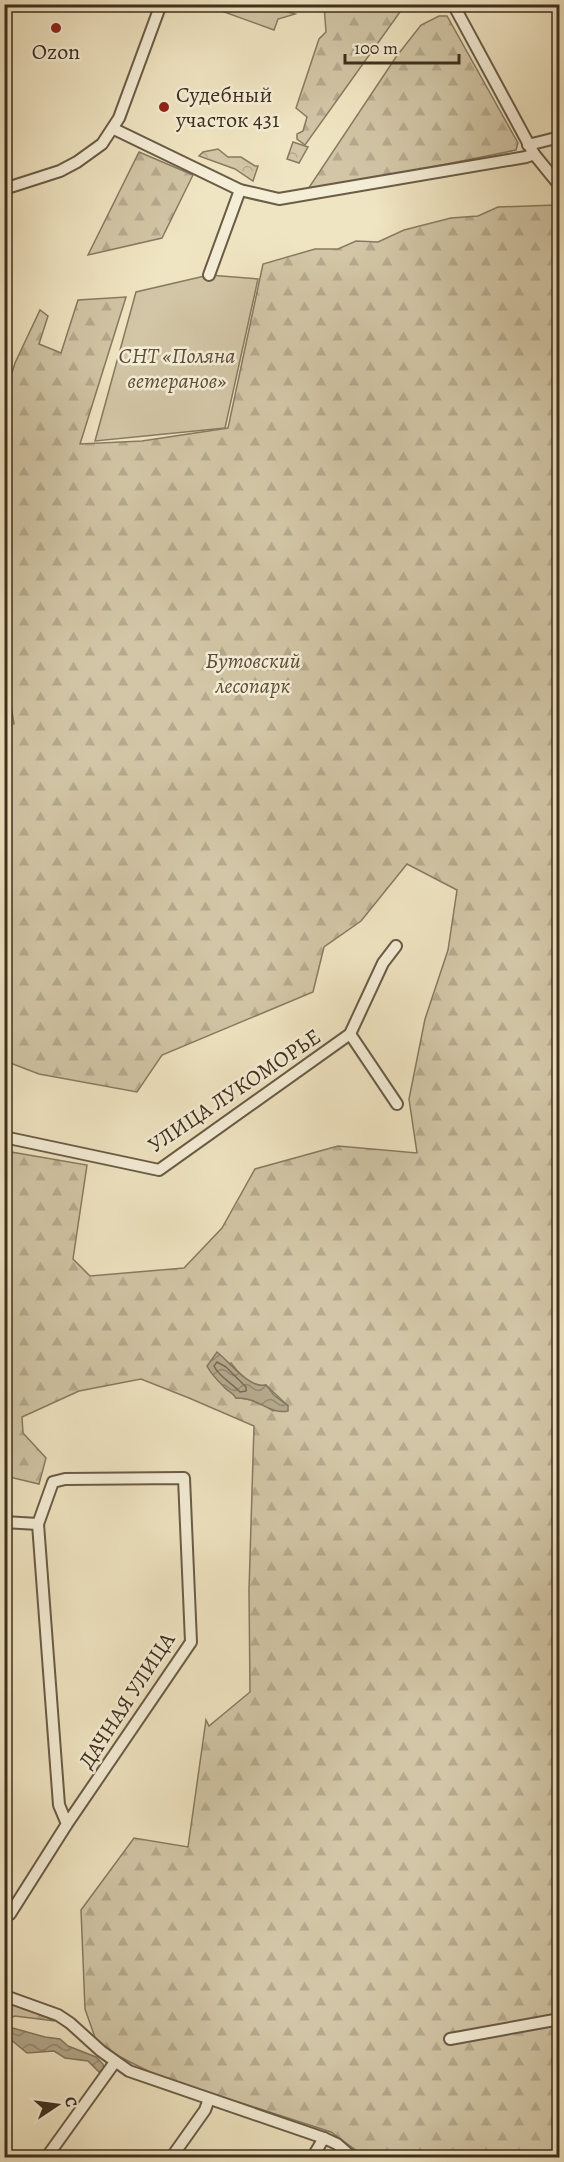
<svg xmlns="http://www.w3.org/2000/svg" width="564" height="2162" font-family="Alegreya,serif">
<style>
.green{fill:#d2c6a6;stroke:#887a62;stroke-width:1.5}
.forest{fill:url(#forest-firs);stroke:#887a62;stroke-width:1.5;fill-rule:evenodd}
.park{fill:url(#park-crowns);stroke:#887a62;stroke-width:1.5}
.water{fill:url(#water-waves);stroke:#84775f;stroke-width:1.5}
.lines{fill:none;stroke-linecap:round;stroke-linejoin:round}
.shore{stroke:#786b54;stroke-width:1.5}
.minor-casing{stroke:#6a5c47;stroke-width:14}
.minor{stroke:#f5eed7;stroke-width:10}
.poi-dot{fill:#8f2418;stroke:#f5eed7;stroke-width:2}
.labels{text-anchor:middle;stroke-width:5;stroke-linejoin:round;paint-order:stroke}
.poi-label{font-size:22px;fill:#3e2f1e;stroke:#f5eed7}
.park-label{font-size:22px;font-style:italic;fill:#5c4d39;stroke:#f5eed7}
.street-label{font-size:22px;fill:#3e2f1e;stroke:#f5eed7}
</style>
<defs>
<pattern id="forest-firs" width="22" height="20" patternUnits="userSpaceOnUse" patternTransform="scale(1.5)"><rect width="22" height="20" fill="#d2c6a6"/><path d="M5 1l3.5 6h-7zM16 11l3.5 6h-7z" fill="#b5aa8e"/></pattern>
<pattern id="park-crowns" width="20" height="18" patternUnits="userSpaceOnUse" patternTransform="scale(1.5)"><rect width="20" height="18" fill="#d2c6a6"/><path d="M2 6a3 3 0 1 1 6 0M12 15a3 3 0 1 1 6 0" fill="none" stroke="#b5aa8e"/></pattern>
<pattern id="water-waves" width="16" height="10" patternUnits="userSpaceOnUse" patternTransform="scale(1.5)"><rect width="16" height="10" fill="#b3a78a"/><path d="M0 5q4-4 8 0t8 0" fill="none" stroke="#938870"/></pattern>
</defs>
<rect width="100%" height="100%" fill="#f0e5c2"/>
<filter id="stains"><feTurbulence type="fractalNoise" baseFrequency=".00333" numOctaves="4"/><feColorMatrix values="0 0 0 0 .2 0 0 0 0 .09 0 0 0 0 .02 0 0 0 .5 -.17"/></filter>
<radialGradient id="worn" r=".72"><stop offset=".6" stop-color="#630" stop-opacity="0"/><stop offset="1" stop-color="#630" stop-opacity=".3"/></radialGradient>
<!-- green -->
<g class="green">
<polygon points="205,5 265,5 295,14 278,19 274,30"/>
<polygon points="209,275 258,279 225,428 95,441 136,292"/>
</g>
<!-- forest -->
<g class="forest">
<polygon points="324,5 405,5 305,145 297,139 297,134 303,131 307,117 296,108 319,39 326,32"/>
<polygon points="439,16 447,16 518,143 516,150 353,183 308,189 396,57 421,25"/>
<polygon points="139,152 193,175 162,238 88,255"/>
<path d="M 556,205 L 560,210 L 559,2157 L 365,2157 L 331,2132 L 158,2076 L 98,2046 L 85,2009 L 81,1910 L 134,1838 L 188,1847 L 206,1720 L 209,1726 L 250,1692 L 249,1590 L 254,1426 L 189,1398 L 141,1379 L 79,1391 L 22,1417 L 23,1433 L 46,1458 L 39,1484 L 5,1476 L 5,1151 L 87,1165 L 73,1259 L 90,1276 L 184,1268 L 222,1228 L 255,1169 L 338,1146 L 417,1153 L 409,1099 L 425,1019 L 448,950 L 457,890 L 407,864 L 361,921 L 324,947 L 313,992 L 162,1055 L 137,1092 L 39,1074 L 5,1061 L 4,726 L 14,724 L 4,662 L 4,398 L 15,363 L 40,310 L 48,316 L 39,344 L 61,353 L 78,300 L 126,297 L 80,444 L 142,441 L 228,428 L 263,264 L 315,249 L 338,249 L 356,241 L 378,242 L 404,230 L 451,218 L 478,216 L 498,207 ZM 231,1363 C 239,1374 252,1388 266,1385 L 288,1406 L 273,1411 C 262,1403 251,1398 236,1398 C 232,1391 225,1389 220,1381 Z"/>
<polygon points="5,2000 55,2021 15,2016 5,2020"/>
</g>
<!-- park -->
<g class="park">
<polygon points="293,142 308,147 299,163 287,159"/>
<polygon points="218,149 228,157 241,157 255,166 258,166 253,181 235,169 199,156 203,152"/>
</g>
<!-- water -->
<g class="water">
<path d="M 217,1352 C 230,1362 249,1389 266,1385 L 274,1395 L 288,1406 L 288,1411 C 270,1415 258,1397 236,1398 C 233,1392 228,1392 224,1387 C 218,1381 211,1374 207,1366 Z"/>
<polygon points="9,2027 45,2037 60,2039 68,2046 96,2057 103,2064 104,2069 99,2072 88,2061 65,2058 54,2051 27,2053 10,2039 5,2040 4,2028"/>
</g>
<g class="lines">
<!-- shore -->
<path class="shore" d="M 217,1362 L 226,1367 L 246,1387 L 246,1391 L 240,1392 C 232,1383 219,1377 214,1366 Z"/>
<defs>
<g id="minor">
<polyline points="453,4 534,154"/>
<polyline points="114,129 240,190 279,199 526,157 534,154 560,186"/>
<polyline points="528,145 560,137"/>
<polyline points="4,189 60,171 77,162 102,144 119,118 161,4"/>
<polyline points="209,275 240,190"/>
<polyline points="350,1034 397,1104"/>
<polyline points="4,1137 159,1170 350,1034 383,963 396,946"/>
<polyline points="4,1522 38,1524"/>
<polyline points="4,1916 10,1914 67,1824 191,1642 184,1478 65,1479 53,1482 38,1524 59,1805 67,1824"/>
<polyline points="4,1993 8,1997 58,2015 70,2023 101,2051 129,2071 324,2138 337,2144 353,2158"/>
<polyline points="450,2039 560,2019"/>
<polyline points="46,2158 115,2062"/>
<polyline points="171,2158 205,2110 209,2099"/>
<polyline points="312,2158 324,2138"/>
</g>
</defs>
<!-- minor casing -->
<use href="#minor" class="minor-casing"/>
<!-- minor -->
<use href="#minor" class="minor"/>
</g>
<!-- markers -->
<g class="poi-dot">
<circle cx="56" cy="28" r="6"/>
<circle cx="164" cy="107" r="6"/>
</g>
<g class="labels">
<!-- poi labels -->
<g class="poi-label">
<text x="56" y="59">Ozon</text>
<text x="176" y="102" text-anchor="start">Судебный<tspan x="176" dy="25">участок 431</tspan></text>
</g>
<!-- park labels -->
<g class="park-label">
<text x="177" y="363">СНТ «Поляна<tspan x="177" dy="25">ветеранов»</tspan></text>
<text x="253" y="668">Бутовский<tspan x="253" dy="25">лесопарк</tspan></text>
</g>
<!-- street labels -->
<g class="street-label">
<text transform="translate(234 1090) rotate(-34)" y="8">УЛИЦА ЛУКОМОРЬЕ</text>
<text transform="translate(126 1700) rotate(-57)" y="8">ДАЧНАЯ УЛИЦА</text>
</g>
</g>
<!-- margin -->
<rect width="564" height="2162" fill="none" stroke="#f0e5c2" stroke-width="24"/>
<rect x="6" y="6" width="552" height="2150" fill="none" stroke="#3e2f1e" stroke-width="3"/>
<rect x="12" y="12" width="540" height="2138" fill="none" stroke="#3e2f1e" stroke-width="1.5"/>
<!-- north arrow -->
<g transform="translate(57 2105) rotate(77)" stroke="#f5eed7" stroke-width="4.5" paint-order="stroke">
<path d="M0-4.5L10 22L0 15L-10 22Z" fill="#3e2f1e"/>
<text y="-9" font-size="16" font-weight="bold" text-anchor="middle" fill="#3e2f1e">С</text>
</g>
<!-- scale -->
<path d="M345 54v9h114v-9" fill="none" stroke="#3e2f1e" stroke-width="3"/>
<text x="354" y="54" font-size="18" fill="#3e2f1e" stroke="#f5eed7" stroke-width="4.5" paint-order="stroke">100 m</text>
<rect width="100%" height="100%" filter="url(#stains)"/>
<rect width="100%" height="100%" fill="url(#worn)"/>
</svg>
